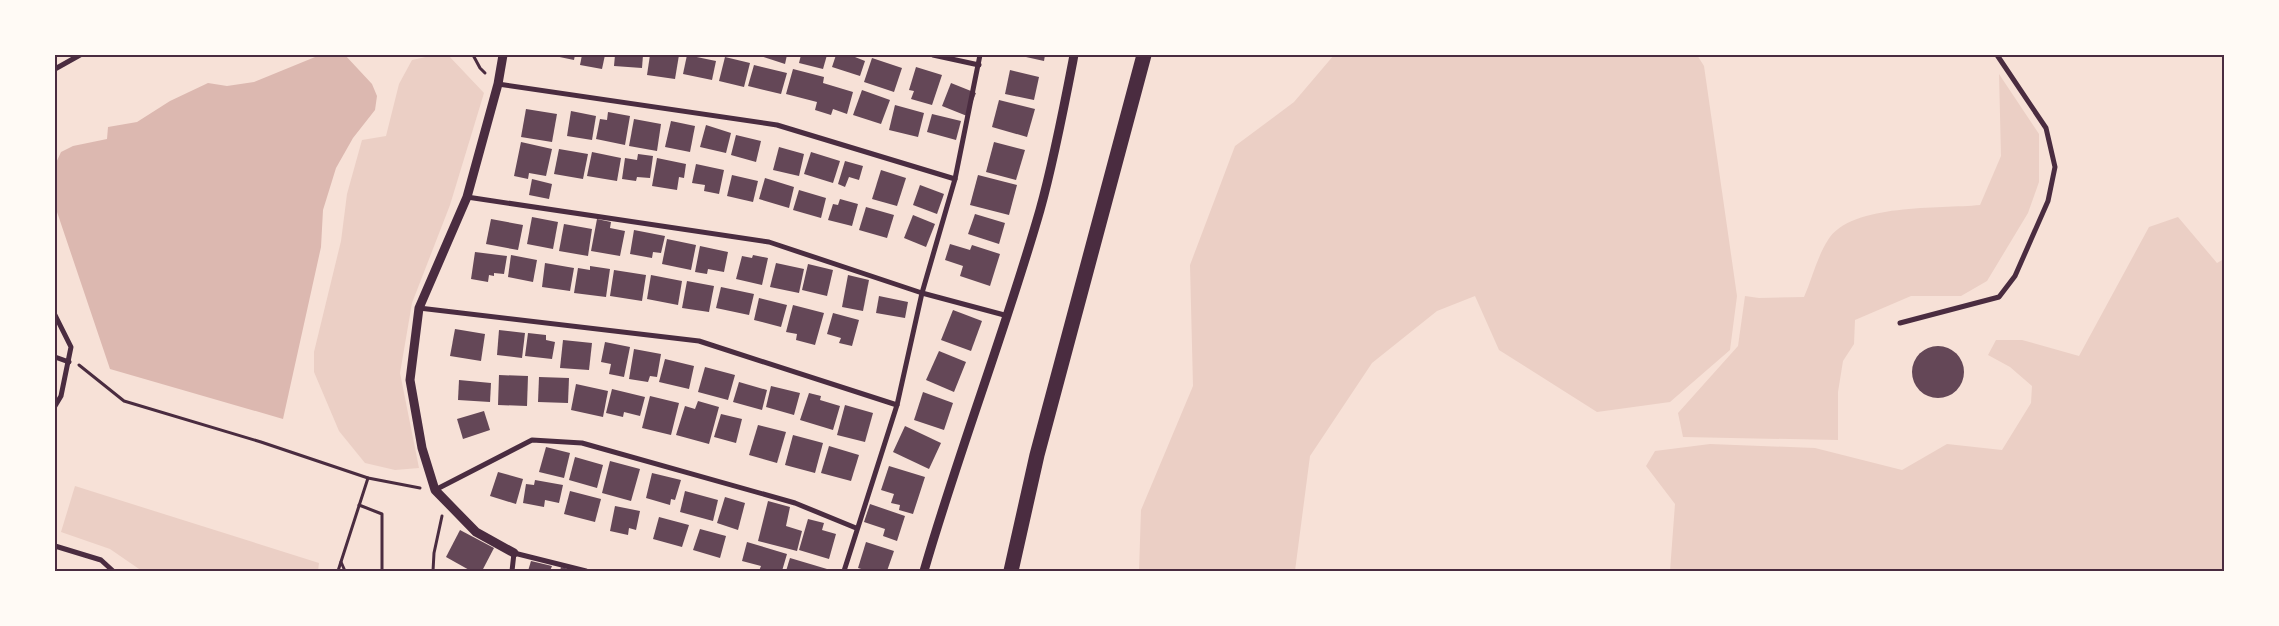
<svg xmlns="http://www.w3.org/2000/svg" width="2279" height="626" font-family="Merriweather,serif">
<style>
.green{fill:#ebcfc5}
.water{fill:#dcb8b0}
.building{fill:#644757}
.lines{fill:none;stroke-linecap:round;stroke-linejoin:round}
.path{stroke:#4a2c40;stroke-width:3}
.minor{stroke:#4a2c40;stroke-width:5}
.tertiary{stroke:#4a2c40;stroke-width:9}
.motorway{stroke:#4a2c40;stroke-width:15}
.neatline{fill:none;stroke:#4a2c40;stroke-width:2}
</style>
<rect width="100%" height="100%" fill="#f7e1d7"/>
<!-- green -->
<g class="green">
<polygon points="435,55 448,55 484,93 450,205 412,303 400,373 419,468 395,470 365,463 339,431 314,372 314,352 341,241 347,194 362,140 386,136 399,84 412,60"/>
<polygon points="1334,55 1697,55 1704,66 1737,296 1730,350 1670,402 1597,412 1499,350 1475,296 1437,311 1372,363 1310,456 1295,571 1139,571 1141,510 1193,386 1190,265 1235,146 1294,102"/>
<path d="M 1999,74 L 2039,134 L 2039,182 L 2028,213 L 1987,281 L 1961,296 L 1911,296 L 1855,320 L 1854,344 L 1843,361 L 1838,392 L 1838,440 L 1683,437 L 1678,413 L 1738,346 L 1745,296 L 1759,298 L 1804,297 C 1812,279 1817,257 1828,240 C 1851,203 1940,209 1980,205 L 2001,156 Z"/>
<polygon points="2178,217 2217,263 2224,259 2224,571 1670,571 1675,504 1646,466 1655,451 1710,444 1815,448 1902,470 1947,444 2002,450 2031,403 2032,386 2010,367 1988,355 1996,340 2022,340 2079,356 2149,227"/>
<polygon points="75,486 319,563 318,571 142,571 110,549 61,532"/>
</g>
<!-- water -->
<polygon class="water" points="320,55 345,55 372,84 377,96 375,110 353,138 336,168 323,210 321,247 283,419 110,369 55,206 55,165 61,152 73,146 107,139 108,127 137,122 170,101 208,83 227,86 254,82"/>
<!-- building -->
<g class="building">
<polygon points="550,55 575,55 574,60"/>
<polygon points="582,55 605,55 602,69 580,65"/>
<polygon points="615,55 643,55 642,68 614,66"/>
<polygon points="650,55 679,55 675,79 647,75"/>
<polygon points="687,55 716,61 712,80 683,74"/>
<polygon points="757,55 787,55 785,64"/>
<polygon points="801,55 827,55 823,69 799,63"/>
<polygon points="836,55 850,55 865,61 860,76 832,67"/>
<polygon points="1017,55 1045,55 1044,61"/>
<polygon points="725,57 750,63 744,87 719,81"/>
<polygon points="872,58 902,68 894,92 864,82"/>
<polygon points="754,65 787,73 781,94 748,86"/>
<polygon points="916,67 942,75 932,105 911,99 914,91 909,90"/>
<polygon points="793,69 824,77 823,83 853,92 847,114 833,109 831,115 815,110 817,102 786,94"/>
<polygon points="1010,70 1039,77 1034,100 1005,94"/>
<polygon points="951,83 976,93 967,116 942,106"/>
<polygon points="862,90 890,100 881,124 853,115"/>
<polygon points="999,100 1035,109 1027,137 992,127"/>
<polygon points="895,105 924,113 918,137 889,130"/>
<polygon points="526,109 557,114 552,142 521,137"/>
<polygon points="571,111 596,116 592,140 567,136"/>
<polygon points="608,112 630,116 625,145 596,139 600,119 607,120"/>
<polygon points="932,114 961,121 956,140 927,132"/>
<polygon points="634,119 661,124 657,151 629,146"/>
<polygon points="671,121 695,126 690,152 665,147"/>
<polygon points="706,125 731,133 726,153 700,147"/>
<polygon points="736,135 761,141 756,162 731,155"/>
<polygon points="521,142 552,149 546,176 529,173 528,179 514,176"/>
<polygon points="994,142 1025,150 1016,180 986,172"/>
<polygon points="779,147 804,154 799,176 773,170"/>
<polygon points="559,149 588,154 583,179 554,174"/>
<polygon points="592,152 621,158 617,181 587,176"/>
<polygon points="811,152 840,161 833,183 804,174"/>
<polygon points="638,154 653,156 650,178 637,177 636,181 622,179 625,158 637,160"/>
<polygon points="657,158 686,164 684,178 679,177 677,190 652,186"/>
<polygon points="845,161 863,166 859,180 849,177 845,187 838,184"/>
<polygon points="696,164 724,170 719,194 704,191 705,185 692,183"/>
<polygon points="881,170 906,178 897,206 872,199"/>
<polygon points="732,175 758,181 753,202 727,196"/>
<polygon points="978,175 1017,185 1009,215 970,205"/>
<polygon points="765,178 794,187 789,208 759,199"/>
<polygon points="532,179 552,184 549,199 529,195"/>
<polygon points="920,185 944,194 937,214 913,205"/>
<polygon points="799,190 826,198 821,218 793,210"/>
<polygon points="840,199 858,204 852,226 828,220 833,204 838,205"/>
<polygon points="866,207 894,215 887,238 859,230"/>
<polygon points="975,214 1005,223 999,244 968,234"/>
<polygon points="913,215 935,224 926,247 904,238"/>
<polygon points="532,217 558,222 553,249 527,244"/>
<polygon points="491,219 523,225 518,250 486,244"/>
<polygon points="597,219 611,222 610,228 625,231 620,256 591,251"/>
<polygon points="564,224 592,229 588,256 559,251"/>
<polygon points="634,230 665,236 661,253 653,252 652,258 630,254"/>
<polygon points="667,239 696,245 691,270 662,264"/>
<polygon points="950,244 970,250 972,245 1000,254 990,286 960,276 963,266 945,260"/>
<polygon points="700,246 728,252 724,272 708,269 707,274 695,272"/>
<polygon points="475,252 507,256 504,274 494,273 494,276 489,275 488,282 471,279"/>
<polygon points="511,255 537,260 533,282 508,277"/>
<polygon points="753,255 768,258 762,285 736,279 742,256 752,258"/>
<polygon points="545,263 574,268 570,291 542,287"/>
<polygon points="776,263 804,269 799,293 770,287"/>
<polygon points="808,264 833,270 827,296 802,290"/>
<polygon points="590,266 610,269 606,297 574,293 578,268 590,270"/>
<polygon points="614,270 646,275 642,301 610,296"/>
<polygon points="651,275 682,281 678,305 647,299"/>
<polygon points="848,275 869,280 863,311 842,307"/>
<polygon points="687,281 714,286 709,312 682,308"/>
<polygon points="721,287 754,294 749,315 716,308"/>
<polygon points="879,296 908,302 905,318 876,313"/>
<polygon points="759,298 787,305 781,327 754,320"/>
<polygon points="793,305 824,313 815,345 796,340 797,334 786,332"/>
<polygon points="953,310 982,321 971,351 941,340"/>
<polygon points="833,313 859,320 852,346 839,343 841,338 827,334"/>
<polygon points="455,329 485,334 481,361 450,356"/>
<polygon points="499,330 525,333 522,358 497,355"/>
<polygon points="528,333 546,335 546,340 555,342 552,359 525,356"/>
<polygon points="563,340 592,343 589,370 560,368"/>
<polygon points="605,342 630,347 624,377 609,374 611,364 601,362"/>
<circle cx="1938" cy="372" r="26"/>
<polygon points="634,349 661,354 657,377 650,376 648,382 629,379"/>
<polygon points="939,351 966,362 954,392 926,380"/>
<polygon points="665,359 694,366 689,389 659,382"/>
<polygon points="705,367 735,375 728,400 698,392"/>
<polygon points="499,375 528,376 527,406 498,405"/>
<polygon points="539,377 569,378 568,403 538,402"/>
<polygon points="459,380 491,383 490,402 458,400"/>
<polygon points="739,382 767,390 762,410 733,402"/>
<polygon points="576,384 608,391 603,417 571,410"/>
<polygon points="771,386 800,393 794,415 766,407"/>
<polygon points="612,389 645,397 640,416 624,412 623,417 606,413"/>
<polygon points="923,392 953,403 944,430 914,420"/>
<polygon points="809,393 821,396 820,400 840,406 833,430 800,420"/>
<polygon points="650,396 679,403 671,435 642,428"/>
<polygon points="698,401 719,407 709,444 676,435 685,406 695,409"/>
<polygon points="845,405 873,413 865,442 837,435"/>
<polygon points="484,411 490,430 463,439 457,419"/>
<polygon points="721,414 742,419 736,443 714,437"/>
<polygon points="758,425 786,432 777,463 749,455"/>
<polygon points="905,426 941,443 929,469 893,452"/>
<polygon points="793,435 823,443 815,473 785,465"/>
<polygon points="829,446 859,455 851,481 821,473"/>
<polygon points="546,447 570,453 564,478 539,472"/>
<polygon points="575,457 603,465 597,488 569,480"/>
<polygon points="610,461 640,469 631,501 602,493"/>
<polygon points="889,466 925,477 913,514 899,510 900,505 891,503 894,494 881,490"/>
<polygon points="498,472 523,479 516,504 490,496"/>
<polygon points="652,473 681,480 675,500 671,499 670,505 646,498"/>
<polygon points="535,480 563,485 559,503 545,500 544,507 523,503 526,484 534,485"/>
<polygon points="570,491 601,499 595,522 564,514"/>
<polygon points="685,491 718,500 713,521 680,512"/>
<polygon points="725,497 745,503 738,530 717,523"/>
<polygon points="768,501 790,507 786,526 802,531 797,551 758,541"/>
<polygon points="870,504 905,516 897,541 883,536 885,529 864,522"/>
<polygon points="615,506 640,511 636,530 629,528 628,535 610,531"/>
<polygon points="659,517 689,525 682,547 653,539"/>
<polygon points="808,519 824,523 822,530 836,534 829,559 799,550"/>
<polygon points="700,529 726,536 720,558 693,550"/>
<polygon points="460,530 494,548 482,571 471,571 446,557"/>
<polygon points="747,542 787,554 782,571 759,571 761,566 742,561"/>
<polygon points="866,542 894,551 887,571 868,571 858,568"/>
<polygon points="790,558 827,569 826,571 786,571"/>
<polygon points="531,561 552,566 550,571 528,571"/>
<polygon points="561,567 572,570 572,571 560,571"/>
</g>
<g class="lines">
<!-- path -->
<g class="path">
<polyline points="473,55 480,68 485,73"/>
<polyline points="79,365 124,401 261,442 368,478 420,488"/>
<polyline points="359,505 382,514 382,571"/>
<polyline points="341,562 345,571"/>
<polyline points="338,571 368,478"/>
<polyline points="433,571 434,553 442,516"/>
</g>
<!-- minor -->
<g class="minor">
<polyline points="933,55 979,65"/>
<polyline points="55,69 80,55"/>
<polyline points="498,84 777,125 955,179"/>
<polyline points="467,197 769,242 922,293 1008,316"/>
<polyline points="419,308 699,341 897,405"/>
<polyline points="55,315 71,347 61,396 55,406"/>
<polyline points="1900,323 1999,297 2015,276 2048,201 2055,167 2046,128 1997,55"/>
<polyline points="55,357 69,362"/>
<polyline points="435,490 532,440 582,443 795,503 856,528"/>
<polyline points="55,546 101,560 113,571"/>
<polyline points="512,571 514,553 586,571"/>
<polyline points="844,571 897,405 922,293 955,179 980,55"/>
</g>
<!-- tertiary -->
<g class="tertiary">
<polyline points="503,55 498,84 467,197 419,308 410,380 422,448 435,490 476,532 514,553"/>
<path d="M 924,571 C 959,450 1005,332 1040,210 C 1054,160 1064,107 1074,55"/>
</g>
<!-- motorway -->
<polyline class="motorway" points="1011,571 1037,455 1144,55"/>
</g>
<!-- border -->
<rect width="2279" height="626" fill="none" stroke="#fffaf5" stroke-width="112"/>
<rect x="56" y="56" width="2167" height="514" class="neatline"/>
</svg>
